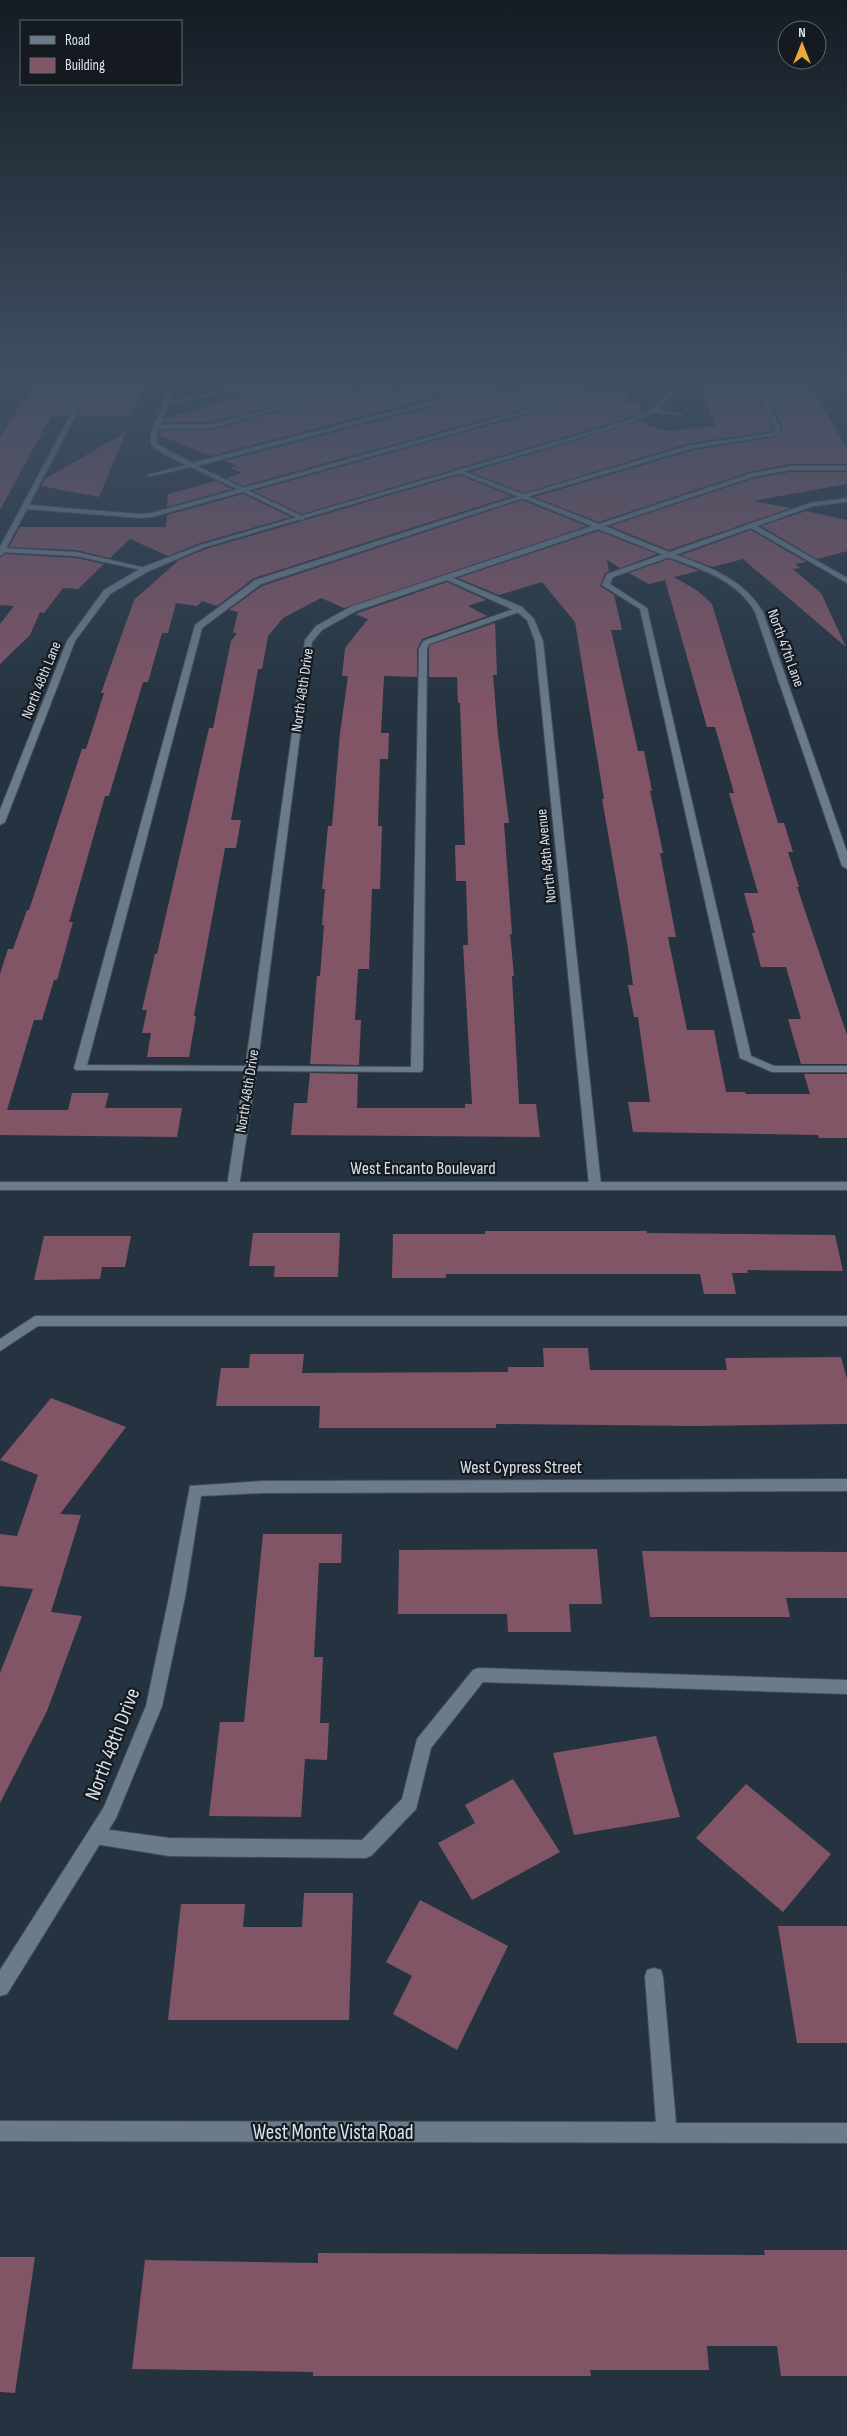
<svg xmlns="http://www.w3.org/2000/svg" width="847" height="2436" font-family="'Sofia Sans Condensed',sans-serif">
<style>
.building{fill:#825566}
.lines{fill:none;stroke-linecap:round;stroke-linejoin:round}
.service-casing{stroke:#424f59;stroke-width:2}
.minor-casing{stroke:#424f59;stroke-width:2}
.tertiary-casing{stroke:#424f59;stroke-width:2}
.service{fill:#6b7b8a;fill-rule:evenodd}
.minor{fill:#6b7b8a;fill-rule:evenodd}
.tertiary{fill:#6b7b8a;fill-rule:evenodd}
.labels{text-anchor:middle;stroke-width:4.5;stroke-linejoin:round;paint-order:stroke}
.far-street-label{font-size:15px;fill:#d8e2ea;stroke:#141a20}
.street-label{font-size:18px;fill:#d8e2ea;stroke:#141a20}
.near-street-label{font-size:21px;fill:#d8e2ea;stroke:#141a20}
</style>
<rect width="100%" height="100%" fill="#253340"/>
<!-- building -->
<g class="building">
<polygon points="39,378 88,378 68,416 51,416 0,510 0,437"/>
<polygon points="97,378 147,378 131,416 77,416"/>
<polygon points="204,378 269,378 224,388 203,379"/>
<polygon points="286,378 361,378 373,381 211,422 163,423 165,418 247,396 234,391"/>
<polygon points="433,378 482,385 211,456 159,435 160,431 211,430 383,384 396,388 403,386 409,388"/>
<polygon points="704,378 749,378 773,429 772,431 690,443 524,493 470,472 644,420 645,425 667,431 716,426 699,383 706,383"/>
<polygon points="759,378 797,378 803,388 811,388 847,448 847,464 790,464 749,472 599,522 534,497 694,450 777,437 783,428"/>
<polygon points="535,379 575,385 565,397 243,486 226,478 242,473 230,468 237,466 224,461 450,402 494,387 514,391"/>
<polygon points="585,387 630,394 625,401 638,403 641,413 629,418 302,514 253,491 570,403"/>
<polygon points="126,432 99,497 41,486 45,479"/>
<polygon points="790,472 847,472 847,484 753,501 791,508 669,550 610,526 752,479"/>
<polygon points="459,475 512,496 254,578 217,606 202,601 197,606 176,603 168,633 162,633 148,682 143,682 109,796 105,796 69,922 73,922 57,980 54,980 42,1020 34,1020 7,1110 68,1110 72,1093 109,1093 105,1108 182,1108 177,1137 0,1135 0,974 8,949 13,949 27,910 29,910 82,749 86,749 104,693 101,693 134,600 179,560 206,549"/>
<polygon points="216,481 232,489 167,507 168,494"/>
<polygon points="243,494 291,517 200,543 168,556 130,539 110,558 76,550 9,547 20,527 166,527 167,515"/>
<polygon points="522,500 587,526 344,608 321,598 283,618 268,636 262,669 258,669 231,820 241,820 236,848 225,848 194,1016 196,1016 189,1057 147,1057 151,1033 142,1033 147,1010 142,1010 155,954 157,954 209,728 213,728 231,641 237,633 233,633 238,612 229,610 262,586"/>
<polygon points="806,511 847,520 847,551 817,559 761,526"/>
<polygon points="751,530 806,562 795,564 800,568 793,569 821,593 846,647 743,559 712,567 681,555"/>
<polygon points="598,531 657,554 620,568 607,560 609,571 605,573 600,586 614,595 622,630 611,630 638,751 644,751 652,791 650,791 663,853 660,853 676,937 668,937 687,1030 714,1030 726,1092 745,1092 746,1094 810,1094 804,1074 847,1074 847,1138 819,1138 818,1135 633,1132 628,1102 650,1102 638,1017 634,1017 628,985 633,985 627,942 602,799 604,799 575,622 542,582 499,595 458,578"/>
<polygon points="5,554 76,558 104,564 78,589 63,588 44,613 40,612 30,635 0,664 0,624 14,606 0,605 0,558"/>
<polygon points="669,559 699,571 674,577 698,591 712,604 778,823 784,823 793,852 788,852 799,887 797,887 847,1035 847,1064 801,1064 788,1019 801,1019 786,967 761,967 752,933 755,933 744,893 758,893 729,793 734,793 715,727 707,727 665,580 649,584 629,573"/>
<polygon points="447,582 486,600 468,606 487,616 422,639 417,649 417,677 384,676 381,733 389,733 388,759 380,759 378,826 382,826 380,889 372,889 369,969 358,969 355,1020 361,1020 359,1065 310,1064 317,976 320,976 324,925 322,925 325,889 322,889 328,826 332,826 340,733 348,676 342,676 345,648 368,619 355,614"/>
<polygon points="495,623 497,675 493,675 498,735 509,823 504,823 512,934 510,934 514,976 512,976 519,1104 536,1104 540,1137 291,1135 294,1103 307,1103 310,1073 358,1074 357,1108 465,1108 465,1104 472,1104 463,945 468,945 466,881 456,881 455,845 465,845 460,703 458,703 457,677 429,677 429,649 430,645"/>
<polygon points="485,1231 647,1231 647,1233 835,1235 843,1271 747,1270 748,1273 732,1273 736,1294 704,1294 700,1274 446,1274 446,1278 392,1278 393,1234 485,1234"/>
<polygon points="253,1233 340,1233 338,1277 274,1277 275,1266 249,1266"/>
<polygon points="44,1236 131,1236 125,1267 102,1267 100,1279 34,1280"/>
<polygon points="543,1348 588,1348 590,1370 727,1370 725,1358 841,1357 847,1379 847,1424 695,1426 496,1424 496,1428 319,1428 320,1406 216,1406 221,1368 249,1368 250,1354 304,1354 302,1373 508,1372 508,1367 544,1367"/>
<polygon points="51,1398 126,1427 60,1514 81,1515 51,1612 82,1616 47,1711 0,1803 0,1673 33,1589 0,1586 0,1534 17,1536 38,1475 0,1460"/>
<polygon points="263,1534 342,1534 341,1563 319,1563 314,1657 323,1657 320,1723 329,1723 327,1760 305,1759 301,1817 209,1816 220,1722 244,1722"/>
<polygon points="597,1549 602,1604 569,1604 571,1632 508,1632 507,1614 398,1614 399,1550"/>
<polygon points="642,1551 847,1552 847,1598 786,1598 790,1617 650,1617"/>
<polygon points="656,1736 680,1817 574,1835 553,1753"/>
<polygon points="513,1779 560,1852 472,1900 438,1843 475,1823 465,1805"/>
<polygon points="746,1784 831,1854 783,1912 696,1838"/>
<polygon points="304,1893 353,1893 349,2020 168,2020 181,1904 245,1904 243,1927 302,1927"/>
<polygon points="420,1900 508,1946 457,2050 393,2014 412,1976 386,1962"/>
<polygon points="778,1926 847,1926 847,2043 797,2043"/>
<polygon points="764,2250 847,2250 847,2376 781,2376 777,2346 707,2346 709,2370 590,2370 591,2376 313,2376 313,2372 132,2369 145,2260 318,2263 318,2253 765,2255"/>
<polygon points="0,2257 35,2257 15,2393 0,2392"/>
</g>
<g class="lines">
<defs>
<g id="service">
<polygon points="90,378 95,378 29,505 139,514 152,513 566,399 580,383 580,378 584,378 586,383 570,401 152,517 139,518 27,509 3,554 0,556 0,547"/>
<polygon points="392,378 400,378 211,428 157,429 154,427 157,425 211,424"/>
<polygon points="751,378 757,378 781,429 777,435 694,448 526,497 261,584 202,628 87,1065 411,1067 419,649 423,641 519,607 522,607 522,611 429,644 427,649 423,1070 421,1072 76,1070 74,1068 195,625 255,580 522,495 691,445 773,433 775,429"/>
<polygon points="847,498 847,502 813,506 757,526 847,578 847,583 751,528 613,577 610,584 647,608 751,1056 774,1066 847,1066 847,1072 772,1072 740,1058 640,609 602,585 607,574 810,503"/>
<polygon points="35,1316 847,1316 847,1326 38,1326 0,1351 0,1339"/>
<polygon points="479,1668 847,1680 847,1694 483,1682 431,1748 416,1809 372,1855 366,1858 169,1856 89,1843 86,1837 89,1831 95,1828 169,1838 362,1840 402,1799 417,1739 473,1670"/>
</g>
<g id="minor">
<polygon points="8,378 13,378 0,397 0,390"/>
<polygon points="174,378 179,378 169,402 276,378 284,378 168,405 157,433 157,444 192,463 445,398 488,385 498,378 504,378 492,387 449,400 197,466 304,517 305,518 302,520 191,467 148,477 148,475 186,465 164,454 151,445 151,433"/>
<polygon points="836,378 840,378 847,388 847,394"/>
<path d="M 790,466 L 847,466 L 847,470 L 790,470 L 752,477 L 605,526 C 628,536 651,545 674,554 C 708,567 743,578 763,612 L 847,852 L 847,869 L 842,866 L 755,612 C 737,579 699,569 666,556 C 644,547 621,538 598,529 L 453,578 L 522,607 L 534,619 L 543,641 L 601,1185 L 599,1188 L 591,1188 L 589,1185 L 535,641 L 527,620 L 516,611 L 447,580 L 356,611 L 322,630 L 312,642 L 257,1069 L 239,1186 L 233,1190 L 229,1189 L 227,1186 L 245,1069 L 305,640 L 316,626 L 350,607 L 592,526 L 459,473 L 459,471 L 463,471 L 599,524 L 749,474 Z"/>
<polygon points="0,548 76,552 150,569 146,571 76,556 0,552"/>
<polygon points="847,1479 847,1491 263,1493 201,1496 185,1597 162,1706 116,1818 7,1994 0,1996 0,1970 104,1807 146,1706 169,1597 190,1486 263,1481"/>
<polygon points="654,1968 661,1970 663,1977 676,2123 847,2123 847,2143 0,2141 0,2121 656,2122 645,1977 647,1970"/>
</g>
<g id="tertiary">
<path d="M 662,378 L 666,378 L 673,393 L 659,410 L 682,414 L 682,416 L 655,412 L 634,422 L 205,547 L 149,571 L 110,594 L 92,618 L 75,641 L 5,822 L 0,825 L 0,810 L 67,641 L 104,590 L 143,567 L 201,545 L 630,420 C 645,413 659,408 667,393 Z"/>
<rect x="0" y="1182" width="847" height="8"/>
</g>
</defs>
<!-- service casing -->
<use href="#service" class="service-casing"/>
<!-- minor casing -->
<use href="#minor" class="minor-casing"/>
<!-- tertiary casing -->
<use href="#tertiary" class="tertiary-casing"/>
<!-- service -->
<use href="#service" class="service"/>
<!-- minor -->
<use href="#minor" class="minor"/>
<!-- tertiary -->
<use href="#tertiary" class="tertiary"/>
</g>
<!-- sky -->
<linearGradient id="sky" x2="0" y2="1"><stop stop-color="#141c23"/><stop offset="0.53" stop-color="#405064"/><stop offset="1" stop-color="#405064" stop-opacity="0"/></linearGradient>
<rect width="847" height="719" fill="url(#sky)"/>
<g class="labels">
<!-- far-street labels -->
<g class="far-street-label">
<text transform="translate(786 648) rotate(70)" y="5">North 47th Lane</text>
<text transform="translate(41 680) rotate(-68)" y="5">North 48th Lane</text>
<text transform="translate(302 690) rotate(-82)" y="5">North 48th Drive</text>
<text transform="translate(546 856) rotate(-96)" y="5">North 48th Avenue</text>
<text transform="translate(247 1091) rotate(-81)" y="5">North 48th Drive</text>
</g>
<!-- street labels -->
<g class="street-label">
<text x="423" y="1174">West Encanto Boulevard</text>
<text x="521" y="1473">West Cypress Street</text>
</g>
<!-- near-street labels -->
<g class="near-street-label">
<text transform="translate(112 1744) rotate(-69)" y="7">North 48th Drive</text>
<text x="333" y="2139">West Monte Vista Road</text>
</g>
</g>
<!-- legend -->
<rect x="20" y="20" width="162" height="65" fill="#141a20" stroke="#626a71"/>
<rect x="30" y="36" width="25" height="8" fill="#6b7b8a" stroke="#626a71"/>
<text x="65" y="45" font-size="15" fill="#d8e2ea">Road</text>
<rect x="30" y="58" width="25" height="15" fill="#825566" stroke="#626a71"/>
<text x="65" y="70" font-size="15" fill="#d8e2ea">Building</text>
<!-- north arrow -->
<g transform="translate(802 45)"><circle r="24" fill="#141a20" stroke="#626a71"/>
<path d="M0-4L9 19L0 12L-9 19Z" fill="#eba93a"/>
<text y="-8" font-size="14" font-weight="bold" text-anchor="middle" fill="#d8e2ea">N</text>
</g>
</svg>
